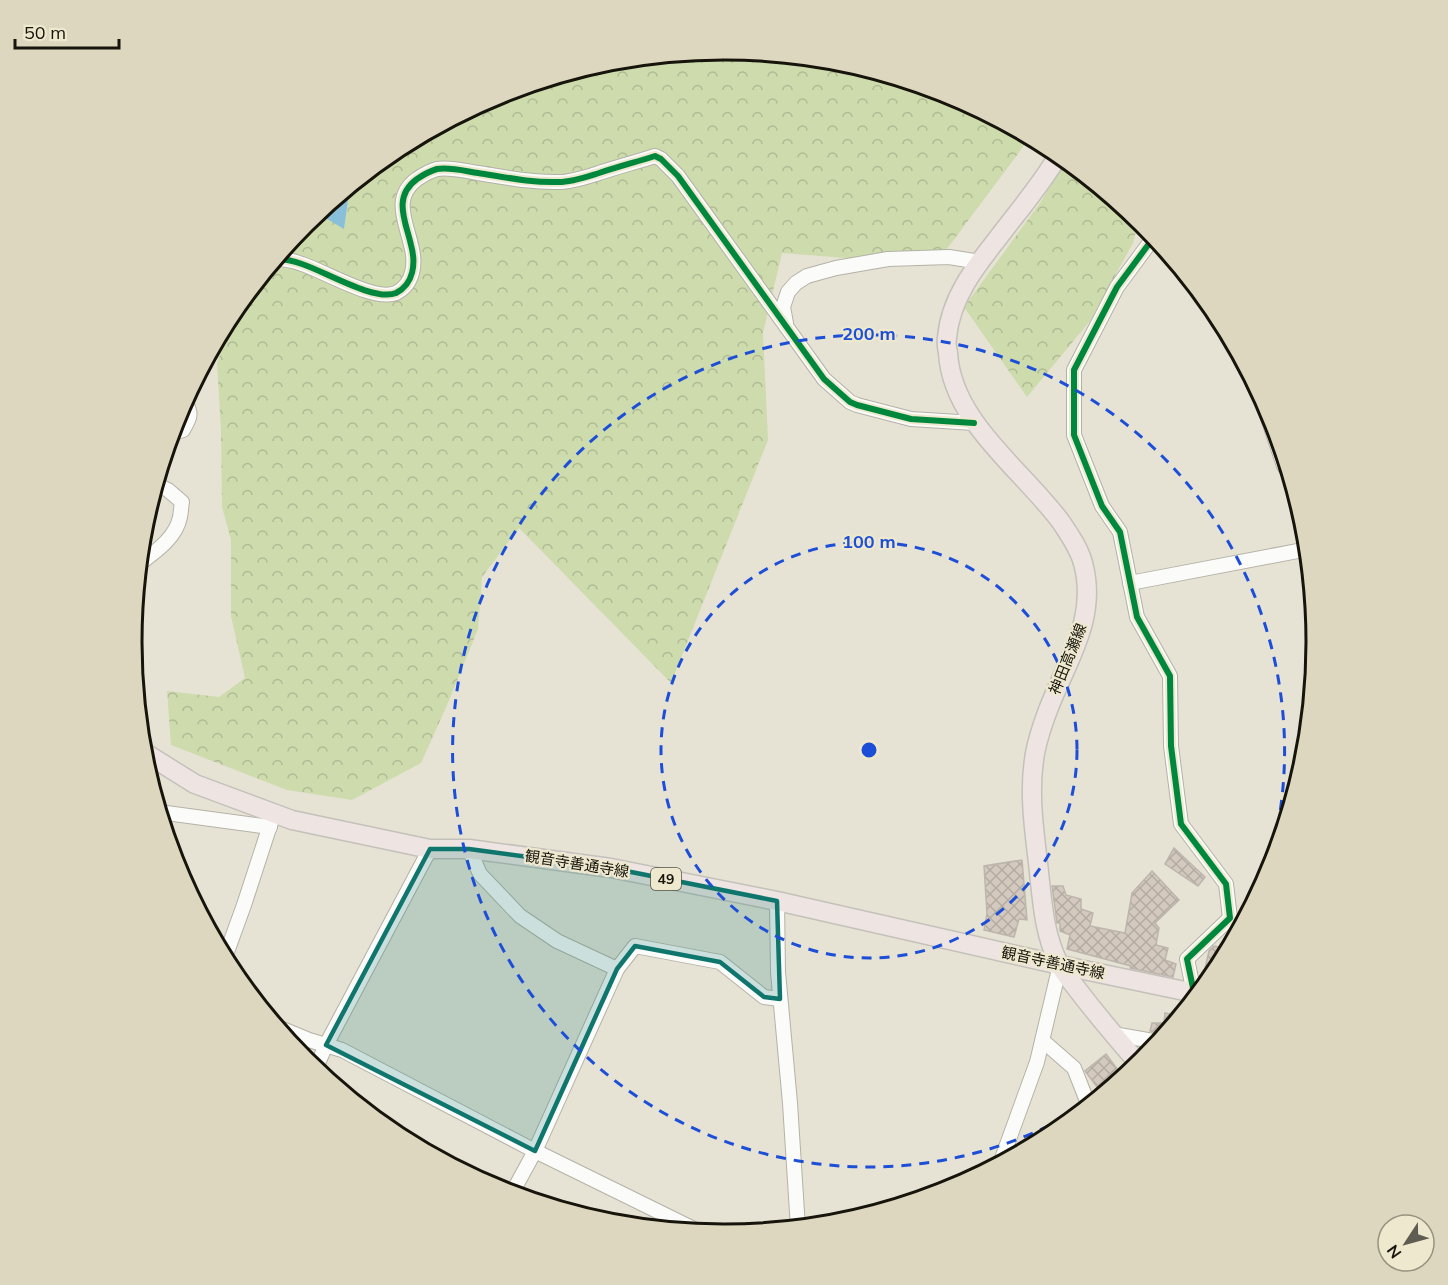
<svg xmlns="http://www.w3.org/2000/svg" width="1448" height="1285" font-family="Mulish,'Noto Sans JP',sans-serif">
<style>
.forest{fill:url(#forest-crowns)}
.water{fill:#89bfd8}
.building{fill:url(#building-cross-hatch);stroke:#bcb5ad;stroke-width:1.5}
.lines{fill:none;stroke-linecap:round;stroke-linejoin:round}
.minor-casing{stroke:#b4b2a7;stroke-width:16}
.major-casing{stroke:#c3c1ba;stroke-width:21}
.minor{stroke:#fbfbf9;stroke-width:14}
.major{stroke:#eee4e2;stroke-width:18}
.cycleway-casing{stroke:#ede8ce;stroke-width:10}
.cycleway{stroke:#00873e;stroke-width:6}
.marked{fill:#0f766e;fill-opacity:0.2;stroke:#0f766e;stroke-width:4.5;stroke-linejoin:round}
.ring{fill:none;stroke:#1d4ed8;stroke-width:3;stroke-dasharray:10 8}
.labels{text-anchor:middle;stroke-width:4.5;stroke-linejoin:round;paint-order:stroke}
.shield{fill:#ede8ce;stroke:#565446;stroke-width:1.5}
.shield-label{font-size:14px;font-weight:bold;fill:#16140b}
.street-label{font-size:15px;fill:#16140b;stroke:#ede8ce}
.rim{fill:none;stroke:#16140b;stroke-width:3}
.centre{fill:#1d4ed8;stroke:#ede8ce;stroke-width:3}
.ring-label{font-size:18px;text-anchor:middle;font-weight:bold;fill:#1d4ed8;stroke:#ede8ce;stroke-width:4.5;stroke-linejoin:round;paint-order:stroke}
</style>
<defs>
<pattern id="forest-crowns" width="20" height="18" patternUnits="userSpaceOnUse" patternTransform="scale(1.5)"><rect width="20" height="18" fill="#cddbad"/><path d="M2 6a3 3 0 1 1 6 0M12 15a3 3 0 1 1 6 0" fill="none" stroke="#afbb94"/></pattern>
<pattern id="building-cross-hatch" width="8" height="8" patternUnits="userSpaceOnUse" patternTransform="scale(1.5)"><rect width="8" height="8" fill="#d3c9be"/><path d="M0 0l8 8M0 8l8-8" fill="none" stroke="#b4aca2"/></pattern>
</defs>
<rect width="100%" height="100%" fill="#e6e3d5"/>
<!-- forest -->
<g class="forest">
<polygon points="724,50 840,61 951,95 1029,136 1023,147 935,265 782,253 763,333 768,440 671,683 519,528 482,577 478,629 448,703 421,763 352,800 287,790 171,745 167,691 219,697 245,678 231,616 231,540 222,507 221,430 217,363 239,303 305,223 317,213 344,228 350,186 395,149 497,95 609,61"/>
<polygon points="1066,160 1139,220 1133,243 1090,321 1027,397 964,307 1040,203"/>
</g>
<!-- water -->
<polygon class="water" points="350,186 344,229 317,213"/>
<!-- building -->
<g class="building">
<polygon points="1174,848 1205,877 1198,886 1165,864"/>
<polygon points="1022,860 1027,920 1019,919 1014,937 984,930 987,914 984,866"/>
<polygon points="1152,871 1179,900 1155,923 1159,928 1156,945 1168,948 1165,960 1176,964 1173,977 1130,968 1131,966 1067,949 1070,935 1060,931 1060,923 1057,923 1052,886 1063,886 1066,895 1081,899 1081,909 1093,913 1090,926 1125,933 1132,893"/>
<polygon points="1214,946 1229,950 1217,972 1211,980 1203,977 1209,951"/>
<polygon points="1165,1013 1181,1016 1165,1035 1150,1031 1152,1023 1164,1023"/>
<polygon points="1106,1054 1124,1078 1103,1095 1085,1071"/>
</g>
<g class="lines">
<defs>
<g id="minor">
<polyline points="1154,237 1117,287 1074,370 1074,435 1102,506 1120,532 1137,617 1170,676 1171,746 1181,824 1226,884 1230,918 1187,959 1194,993"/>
<path d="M 276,259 C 284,259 294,261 302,264 C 324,271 375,302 396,293 C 414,284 416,263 411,245 C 406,222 392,197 417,179 C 423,175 430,171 437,169 C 450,167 465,171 478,173 C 504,177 532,183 559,182 C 572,182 586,177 599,173 C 617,167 636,162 655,156 L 661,159 L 678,176 L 824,379 L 850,402 L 857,405 L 911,419 L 974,423"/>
<polyline points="786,323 783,307 788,292 796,283 807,276 836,268 888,259 949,257 980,262"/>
<polyline points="1259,391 1284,466 1289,471"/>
<path d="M 171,434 L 183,430 C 190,418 193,413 184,401"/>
<path d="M 139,564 C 155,552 176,538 180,517 C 181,512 181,507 182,502 L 168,490 L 155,484"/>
<polyline points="1130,583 1308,549"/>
<polyline points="159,812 270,827"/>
<polyline points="469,849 480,874 520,916 557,941 617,969"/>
<polyline points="777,901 778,972 790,1103 798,1228"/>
<polyline points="224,960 244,905 274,813"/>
<polyline points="275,1026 309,1040 342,1050 535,1151 704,1234"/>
<polyline points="1113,1034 1159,1042"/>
<polyline points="1043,1041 1074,1068 1089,1106"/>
<polyline points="315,1070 326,1045 430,849"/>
<polyline points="1000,1164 1037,1062 1060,965"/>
<polyline points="511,1195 535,1151 617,969 635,946 720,962 764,997 780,999"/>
</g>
<g id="major">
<path d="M 1059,154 C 1042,184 1019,210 998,238 C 975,267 950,299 947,338 C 946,342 947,348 948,353 C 952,422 1022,469 1061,522 C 1069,534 1079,548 1083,563 C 1098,619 1067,660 1048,710 C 1042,726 1036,743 1034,760 C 1029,794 1034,829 1038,863 C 1042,898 1043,932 1059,964 C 1064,973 1071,981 1077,989 C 1097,1015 1118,1040 1140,1065"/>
<polyline points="142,751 195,784 292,820 430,849 469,849 611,868 777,901 1060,965 1199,994"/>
</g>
</defs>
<!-- minor casing -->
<use href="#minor" class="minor-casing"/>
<!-- major casing -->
<use href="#major" class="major-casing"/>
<!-- minor -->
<use href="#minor" class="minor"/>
<!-- major -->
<use href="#major" class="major"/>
<defs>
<g id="cycleway">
<polyline points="1154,237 1117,287 1074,370 1074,435 1102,506 1120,532 1137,617 1170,676 1171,746 1181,824 1226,884 1230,918 1187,959 1194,993"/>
<path d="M 276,259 C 284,259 294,261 302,264 C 324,271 375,302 396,293 C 414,284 416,263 411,245 C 406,222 392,197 417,179 C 423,175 430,171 437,169 C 450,167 465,171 478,173 C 504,177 532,183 559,182 C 572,182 586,177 599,173 C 617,167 636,162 655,156 L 661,159 L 678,176 L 824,379 L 850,402 L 857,405 L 911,419 L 974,423"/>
</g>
</defs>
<!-- cycleway casing -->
<use href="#cycleway" class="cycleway-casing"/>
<!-- cycleway -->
<use href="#cycleway" class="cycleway"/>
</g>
<!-- marked area -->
<path class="marked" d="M 430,849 L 469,849 L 611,868 L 777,901 L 780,999 L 764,997 L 720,962 L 635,946 L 617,969 L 535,1151 L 326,1045 Z"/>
<!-- distance rings -->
<g class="ring">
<circle cx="869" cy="750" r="208"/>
<path d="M1111 1089A416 416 0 1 1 1261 889"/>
</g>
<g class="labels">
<!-- shield labels -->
<rect class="shield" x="651" y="868" width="30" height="22" rx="4.5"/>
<g class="shield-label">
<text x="666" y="884">49</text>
</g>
<!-- street labels -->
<g class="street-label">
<text transform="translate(1068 659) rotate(-68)" y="5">神田高瀬線</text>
<text transform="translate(577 864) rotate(9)" y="5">観音寺善通寺線</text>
<text transform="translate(1053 963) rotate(12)" y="5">観音寺善通寺線</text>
</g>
</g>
<!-- crop -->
<path d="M0 0H1448V1285H0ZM142 642a582 582 0 1 1 1164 0a582 582 0 1 1-1164 0Z" fill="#dcd7be" fill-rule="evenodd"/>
<path class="rim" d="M142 642a582 582 0 1 1 1164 0a582 582 0 1 1-1164 0Z"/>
<circle cx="869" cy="750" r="9" class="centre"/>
<g class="ring-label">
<text x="869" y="340">200 m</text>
<text x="869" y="548">100 m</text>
</g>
<!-- north arrow -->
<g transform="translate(1406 1243) rotate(234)"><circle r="28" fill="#ede8ce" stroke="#979380" stroke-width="1.5"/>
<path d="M0-4.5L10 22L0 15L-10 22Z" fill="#5f5c52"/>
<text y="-9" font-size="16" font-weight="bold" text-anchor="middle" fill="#16140b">N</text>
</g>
<!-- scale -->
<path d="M15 39v9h104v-9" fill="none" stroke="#16140b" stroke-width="3"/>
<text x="24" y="39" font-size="18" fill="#16140b" stroke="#ede8ce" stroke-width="4.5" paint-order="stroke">50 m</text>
</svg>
